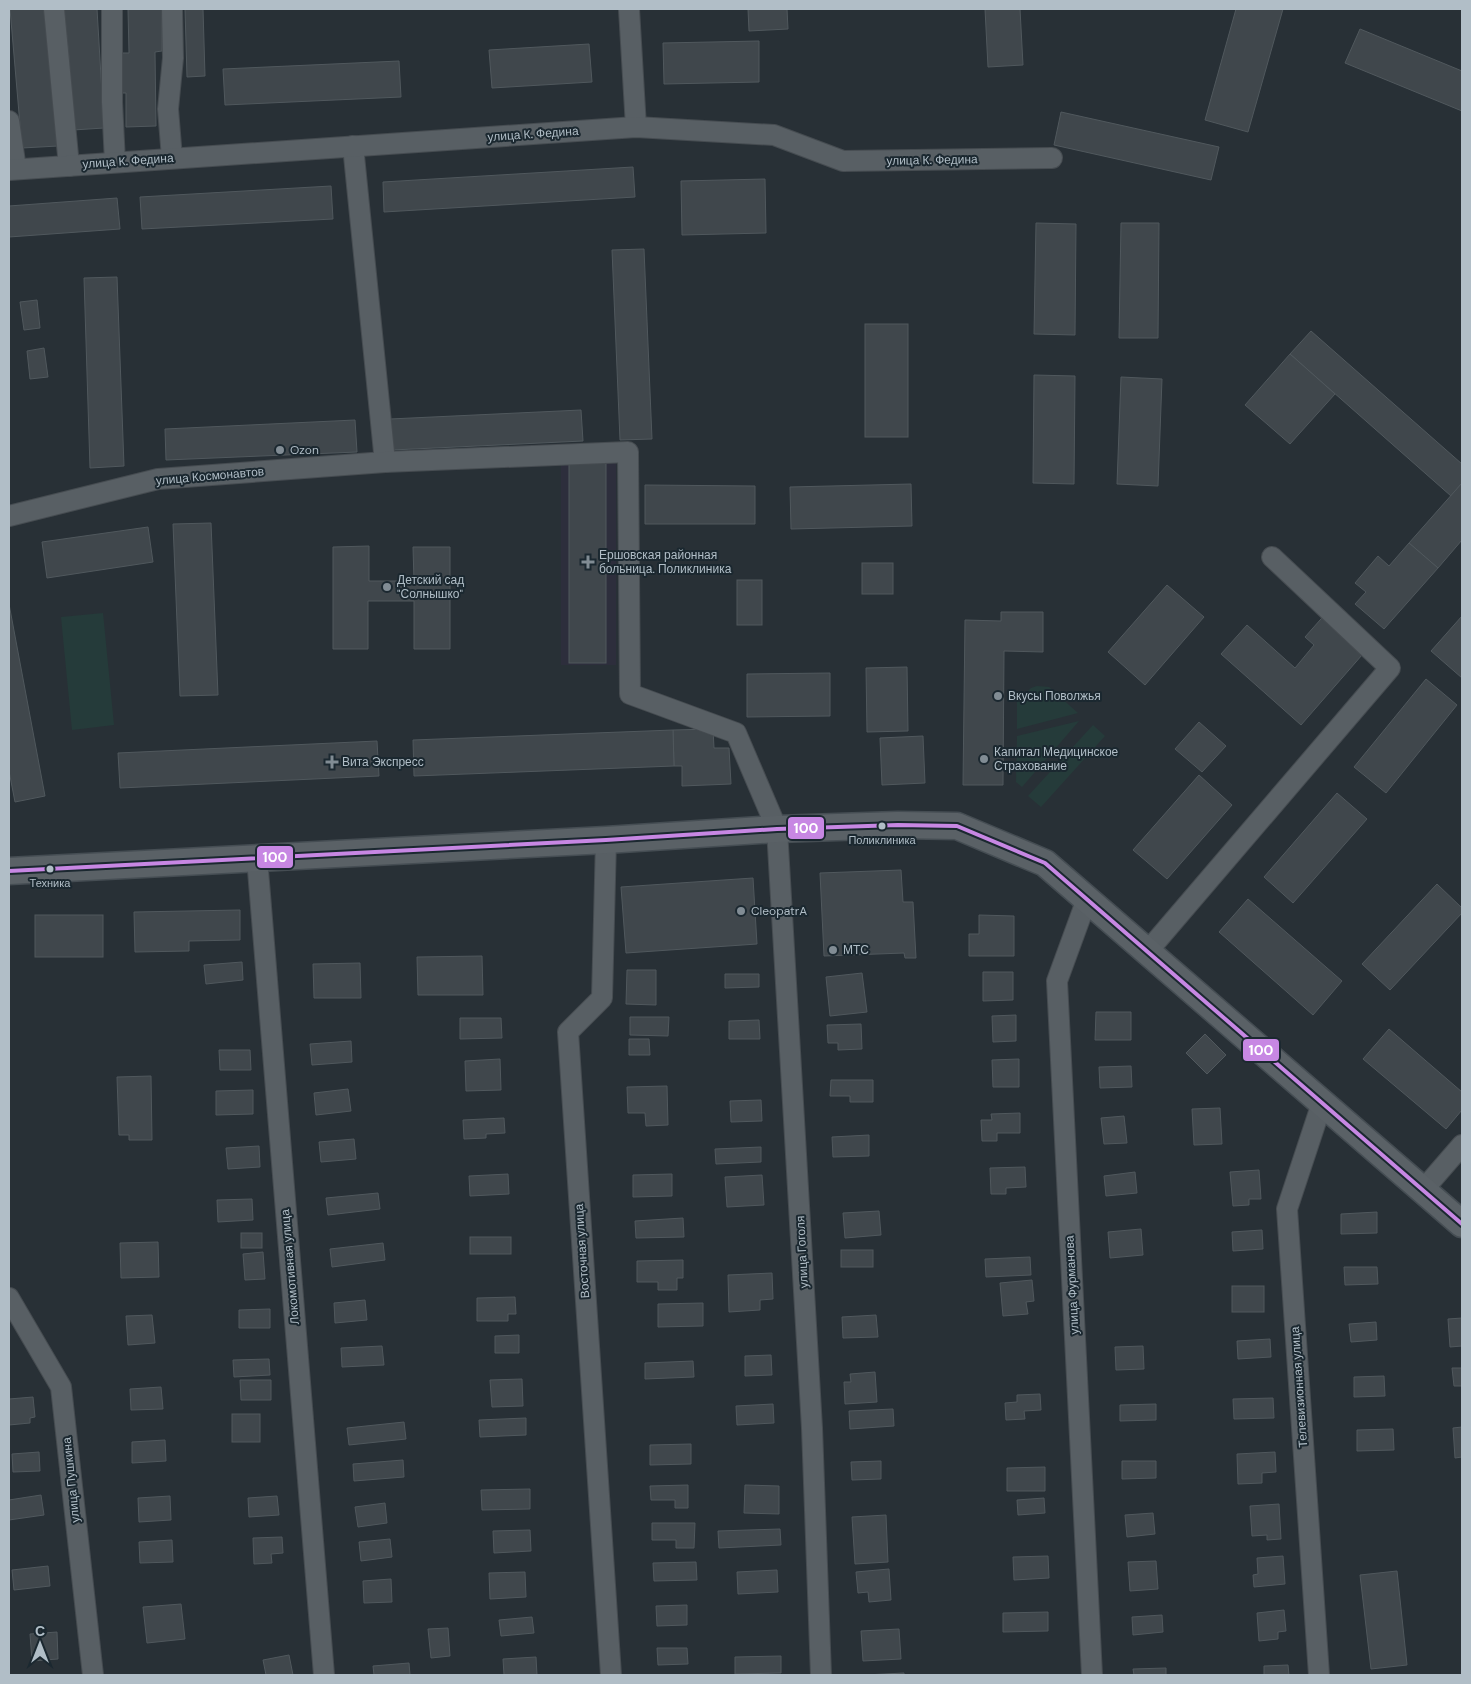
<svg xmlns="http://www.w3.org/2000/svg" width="1471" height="1684" font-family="'DM Sans',sans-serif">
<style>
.medical{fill:#2d2e3c}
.green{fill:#253b3a}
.building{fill:#40474c;stroke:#50585d}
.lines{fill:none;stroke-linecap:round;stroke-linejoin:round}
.minor-casing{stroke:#464c51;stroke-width:22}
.major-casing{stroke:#454d53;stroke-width:29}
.minor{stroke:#585f64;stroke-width:20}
.major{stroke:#5a6166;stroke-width:26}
.bus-1-casing{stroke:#1b2830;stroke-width:8}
.bus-1{stroke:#c787e3;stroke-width:4}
.poi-dot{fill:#818c94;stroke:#1b2830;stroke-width:2}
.bus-dot{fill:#b1bec7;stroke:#1b2830;stroke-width:2}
.labels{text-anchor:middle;stroke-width:4;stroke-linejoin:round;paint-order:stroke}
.bus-label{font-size:11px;fill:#b1bec7;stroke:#1b2830}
.street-label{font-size:12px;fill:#b1bec7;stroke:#1b2830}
.poi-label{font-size:12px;fill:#b1bec7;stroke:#1b2830;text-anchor:start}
.line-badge{stroke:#1b2830;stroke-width:2}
.badge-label{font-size:14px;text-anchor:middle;font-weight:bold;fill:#fff}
</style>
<rect width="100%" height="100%" fill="#283036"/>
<!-- medical -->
<rect class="medical" x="561" y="460" width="55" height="205"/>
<!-- green -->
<g class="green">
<polygon points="103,613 114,725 72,730 61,617"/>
<polygon points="1037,686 1049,687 1078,713 1017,729 1017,702 1031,688"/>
<polygon points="1079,721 1022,787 1016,782 1017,736"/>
<polygon points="1093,725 1105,736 1041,807 1028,796"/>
</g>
<!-- building -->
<g class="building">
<polygon points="10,9 44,9 58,146 22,148"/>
<polygon points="64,9 97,9 104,128 73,130 69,59"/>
<polygon points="128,9 162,9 162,51 155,52 156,126 126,127 126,93 122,93 121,53 129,53"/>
<polygon points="185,9 203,9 205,76 187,77"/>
<polygon points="748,9 787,9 788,29 749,31"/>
<polygon points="985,9 1020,9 1023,65 988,67"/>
<polygon points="1236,9 1283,9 1248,132 1205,120"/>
<polygon points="1360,29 1462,71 1462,111 1345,63"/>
<polygon points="759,41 759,82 664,84 663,43"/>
<polygon points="589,44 592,82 492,88 489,50"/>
<polygon points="399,61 401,97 225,105 223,69"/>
<polygon points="1061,112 1219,147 1211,180 1054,145"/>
<polygon points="633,167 635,197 384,212 383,182"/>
<polygon points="765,179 766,233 682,235 681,181"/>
<polygon points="331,186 333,219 142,229 140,197"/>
<polygon points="117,198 120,229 9,237 9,206"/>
<polygon points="1036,223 1076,224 1075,335 1034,334"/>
<polygon points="1121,223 1159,223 1158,338 1119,338"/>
<polygon points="644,249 652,439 620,440 612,250"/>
<polygon points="117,277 124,466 90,468 84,278"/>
<polygon points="37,300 40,328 24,330 20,302"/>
<rect x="865" y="324" width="43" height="113"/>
<polygon points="1311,331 1462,464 1462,483 1451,496 1290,354"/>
<polygon points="44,348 48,377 30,379 27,351"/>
<polygon points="1290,354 1335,394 1290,444 1245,405"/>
<polygon points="1034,375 1075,376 1074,484 1033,483"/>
<polygon points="1121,377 1162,379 1158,486 1117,484"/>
<polygon points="581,410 583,441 392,450 390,419"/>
<polygon points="355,420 357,452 166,460 165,429"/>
<rect x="569" y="460" width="37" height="203"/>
<polygon points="1462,483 1462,540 1438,568 1409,543"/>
<polygon points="911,484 912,526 791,529 790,487"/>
<polygon points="645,485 755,486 755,524 645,524"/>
<polygon points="211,523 218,695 180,696 173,524"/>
<polygon points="148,527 153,562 47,578 42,542"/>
<polygon points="1409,543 1438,568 1384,629 1355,604 1366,592 1355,583 1378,556 1389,566"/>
<polygon points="369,546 369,581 414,581 413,547 450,547 450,649 414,649 414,601 368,601 368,649 333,649 333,547"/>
<rect x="862" y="563" width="31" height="31"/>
<rect x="737" y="580" width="25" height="45"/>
<polygon points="1167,585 1204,617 1145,685 1108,652"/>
<polygon points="9,604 45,796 15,802 9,771"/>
<polygon points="1328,611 1369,647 1301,725 1221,654 1247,625 1295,668 1314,645 1305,637"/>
<polygon points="1001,612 1043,612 1043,652 1004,651 1003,785 963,785 965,620 1001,621"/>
<polygon points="1462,616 1462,678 1431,651"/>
<polygon points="907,667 908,731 867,732 866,668"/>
<polygon points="830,673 830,716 747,717 747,674"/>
<polygon points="1426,679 1457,705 1386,793 1354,767"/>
<polygon points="1199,722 1226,746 1202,772 1175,749"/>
<polygon points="713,729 714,748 729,748 731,784 682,786 682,766 674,766 673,730"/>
<polygon points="673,730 674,766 414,776 413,740"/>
<polygon points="923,736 925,783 882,785 880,738"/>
<polygon points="377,741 379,776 120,788 118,753"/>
<polygon points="1199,775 1232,805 1167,879 1133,850"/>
<polygon points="1337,793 1367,819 1293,903 1264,877"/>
<polygon points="901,870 903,902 913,902 916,958 905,958 904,953 824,956 820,873"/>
<polygon points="753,878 757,944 626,953 621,887"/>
<polygon points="1437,884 1462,908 1462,913 1390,990 1362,964"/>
<polygon points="1248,899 1342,981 1313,1015 1219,932"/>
<polygon points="240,910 240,940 189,941 189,951 135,952 134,912"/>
<rect x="35" y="915" width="68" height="42"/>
<polygon points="979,915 1014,916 1014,956 969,956 969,934 979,934"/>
<polygon points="482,956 483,995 418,995 417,957"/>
<polygon points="242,962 243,980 206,984 204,965"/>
<polygon points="360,963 361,998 314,998 313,964"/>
<polygon points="627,970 656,970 656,1005 626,1004"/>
<polygon points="983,972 1013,972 1013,1000 983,1001"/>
<polygon points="862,973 867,1012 830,1016 826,977"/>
<polygon points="725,974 759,974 759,987 725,988"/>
<polygon points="1096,1012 1131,1012 1131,1040 1095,1040"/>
<polygon points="1016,1015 1016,1041 993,1042 992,1016"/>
<polygon points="630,1017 669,1017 668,1036 630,1035"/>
<polygon points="460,1018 501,1018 502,1038 460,1039"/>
<polygon points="759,1020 760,1039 729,1039 729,1021"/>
<polygon points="861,1024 862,1049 838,1050 838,1043 828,1043 827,1025"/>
<polygon points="1389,1029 1462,1092 1462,1110 1446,1129 1363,1059"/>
<polygon points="1205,1034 1226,1055 1207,1074 1186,1053"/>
<polygon points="629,1039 649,1039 650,1055 629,1055"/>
<polygon points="351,1041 352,1062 312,1065 310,1044"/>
<polygon points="219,1050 250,1050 251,1070 220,1070"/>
<polygon points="500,1059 501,1090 466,1091 465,1061"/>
<polygon points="1019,1059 1019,1087 993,1087 992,1060"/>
<polygon points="1131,1066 1132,1087 1100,1088 1099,1067"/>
<polygon points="151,1076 152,1140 129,1140 129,1135 119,1135 117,1077"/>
<polygon points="831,1080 873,1080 873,1102 850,1102 850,1096 830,1096"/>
<polygon points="667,1086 668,1125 646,1126 645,1113 628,1113 627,1087"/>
<polygon points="348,1089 351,1111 316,1115 314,1093"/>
<polygon points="253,1090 253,1114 216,1115 216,1091"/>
<polygon points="761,1100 762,1121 731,1122 730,1101"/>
<polygon points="1220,1108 1222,1144 1194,1145 1192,1109"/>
<polygon points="1020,1113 1020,1133 997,1133 997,1141 982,1141 981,1120 992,1120 991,1114"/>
<polygon points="1124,1116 1127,1143 1104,1144 1101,1118"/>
<polygon points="504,1118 505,1133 486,1134 486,1138 464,1139 463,1120"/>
<polygon points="869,1135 869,1156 833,1157 832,1137"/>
<polygon points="354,1139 356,1159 321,1162 319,1142"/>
<polygon points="259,1146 260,1167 228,1169 226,1148"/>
<polygon points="761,1147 761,1162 716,1164 715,1149"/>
<polygon points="1025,1167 1026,1187 1006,1188 1006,1194 991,1194 990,1168"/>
<polygon points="1259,1170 1261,1199 1249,1199 1249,1205 1233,1206 1230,1172"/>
<polygon points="1135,1172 1137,1193 1106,1196 1104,1176"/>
<polygon points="508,1174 509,1194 470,1196 469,1176"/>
<polygon points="672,1174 672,1196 633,1197 633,1175"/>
<polygon points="762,1175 764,1205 727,1207 725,1177"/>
<polygon points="378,1193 380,1209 328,1215 326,1198"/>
<polygon points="252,1199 253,1220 218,1222 217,1200"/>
<polygon points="879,1211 881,1235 845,1238 843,1213"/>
<polygon points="1377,1212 1377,1233 1341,1234 1341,1214"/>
<polygon points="683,1218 684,1237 636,1238 635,1221"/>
<polygon points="1141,1229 1143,1255 1110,1258 1108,1232"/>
<polygon points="1262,1230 1263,1249 1233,1251 1232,1232"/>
<rect x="241" y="1233" width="21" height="15"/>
<rect x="470" y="1237" width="41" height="17"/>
<polygon points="158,1242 159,1277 121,1278 120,1243"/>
<polygon points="383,1243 385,1260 332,1267 330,1249"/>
<rect x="841" y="1250" width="32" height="17"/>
<polygon points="263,1252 265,1279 245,1280 243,1254"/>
<polygon points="1030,1257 1031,1275 986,1277 985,1259"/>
<polygon points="683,1260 683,1278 677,1278 677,1290 658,1290 658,1282 637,1282 637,1261"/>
<polygon points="1344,1267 1377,1267 1378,1284 1345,1285"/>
<polygon points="772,1273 773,1299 760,1300 760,1310 729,1312 728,1275"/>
<polygon points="1032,1280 1034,1301 1026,1302 1028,1314 1003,1316 1000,1283"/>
<rect x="1232" y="1286" width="32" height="26"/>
<polygon points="515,1297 516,1314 508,1314 508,1321 477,1321 477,1298"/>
<polygon points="365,1300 367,1320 335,1323 334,1303"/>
<polygon points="703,1303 703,1326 658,1327 658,1304"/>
<polygon points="270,1309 270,1328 239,1328 239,1310"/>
<polygon points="152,1315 155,1343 128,1345 126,1316"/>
<polygon points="876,1315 878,1337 843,1338 842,1317"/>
<polygon points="1462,1318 1462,1346 1450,1347 1448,1319"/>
<polygon points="1376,1322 1377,1340 1351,1342 1349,1324"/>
<polygon points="519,1335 519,1353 495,1353 495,1336"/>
<polygon points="1270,1339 1271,1357 1238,1359 1237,1341"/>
<polygon points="382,1346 384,1365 342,1367 341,1348"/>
<polygon points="1143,1346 1144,1369 1116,1370 1115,1347"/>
<polygon points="771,1355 772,1375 745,1376 745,1356"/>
<polygon points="269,1359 270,1375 234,1377 233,1360"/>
<polygon points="693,1361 694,1377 645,1379 645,1363"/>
<polygon points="1452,1368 1462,1368 1462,1386 1454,1386"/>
<polygon points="875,1372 877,1402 845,1404 844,1382 851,1382 850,1374"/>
<polygon points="1384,1376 1385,1396 1354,1397 1354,1377"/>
<polygon points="522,1379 523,1406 492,1407 490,1380"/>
<polygon points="240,1380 271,1380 271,1400 241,1400"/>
<polygon points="161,1387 163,1409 131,1410 130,1389"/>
<polygon points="1040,1394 1041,1410 1024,1411 1025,1419 1006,1420 1005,1403 1017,1402 1017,1395"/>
<polygon points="33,1397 35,1417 30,1418 30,1423 9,1425 9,1399"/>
<polygon points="1273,1398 1274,1418 1234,1419 1233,1399"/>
<polygon points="773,1404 774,1423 737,1425 736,1406"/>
<polygon points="1156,1404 1156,1420 1120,1421 1120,1405"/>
<polygon points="893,1409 894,1426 850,1429 849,1411"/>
<rect x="232" y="1414" width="28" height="28"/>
<polygon points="526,1418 526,1435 480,1437 479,1420"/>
<polygon points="404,1422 406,1439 349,1445 347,1428"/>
<polygon points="1462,1427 1462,1457 1455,1458 1453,1428"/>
<polygon points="1393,1429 1394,1450 1357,1451 1357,1430"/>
<polygon points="165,1440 166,1461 132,1463 132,1442"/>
<polygon points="691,1444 691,1464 650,1465 650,1445"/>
<polygon points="39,1452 40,1471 13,1472 12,1454"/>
<polygon points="1275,1452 1276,1472 1262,1473 1262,1483 1238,1484 1237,1454"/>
<polygon points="403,1460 404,1477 354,1481 353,1464"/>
<polygon points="881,1461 881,1479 852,1480 851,1462"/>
<polygon points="1122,1461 1156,1461 1156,1478 1122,1479"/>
<polygon points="1045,1467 1045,1491 1007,1491 1007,1468"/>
<polygon points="688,1485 688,1508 675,1508 675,1500 651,1500 650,1486"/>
<polygon points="745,1485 779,1486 779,1514 744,1513"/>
<polygon points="530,1489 530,1509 482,1510 481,1490"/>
<polygon points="41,1495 44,1515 9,1520 9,1500"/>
<polygon points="170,1496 171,1520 139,1522 138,1498"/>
<polygon points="277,1496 279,1515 249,1517 248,1498"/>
<polygon points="1044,1498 1045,1513 1018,1515 1017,1500"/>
<polygon points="385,1503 387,1523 358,1527 355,1507"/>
<polygon points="1279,1504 1281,1539 1267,1540 1267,1535 1252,1536 1250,1506"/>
<polygon points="1153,1513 1155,1534 1127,1537 1125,1515"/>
<polygon points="886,1515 888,1562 855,1564 852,1517"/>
<polygon points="652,1523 695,1523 694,1548 676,1548 676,1540 652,1540"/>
<polygon points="780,1529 781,1545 719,1548 718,1531"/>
<polygon points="530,1530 531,1551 494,1553 493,1531"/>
<polygon points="282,1537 283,1553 271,1554 272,1563 254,1564 253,1538"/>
<polygon points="390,1539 392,1557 361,1561 359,1542"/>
<polygon points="172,1540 173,1562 140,1563 139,1542"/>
<polygon points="1048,1556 1049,1578 1014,1580 1013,1557"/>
<polygon points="1283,1556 1285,1584 1254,1587 1253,1575 1258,1574 1257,1558"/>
<polygon points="1156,1561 1158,1589 1130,1591 1128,1562"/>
<polygon points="696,1562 697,1580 654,1581 653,1563"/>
<polygon points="48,1566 50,1586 14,1590 12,1570"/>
<polygon points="889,1569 891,1600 869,1602 868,1592 858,1593 856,1572"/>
<polygon points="777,1570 778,1592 738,1594 737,1572"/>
<polygon points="1397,1571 1407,1665 1371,1669 1360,1575"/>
<polygon points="525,1572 526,1597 490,1599 489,1573"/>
<polygon points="391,1579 392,1602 364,1603 363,1581"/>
<polygon points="181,1604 185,1639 147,1643 143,1607"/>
<polygon points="687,1605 687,1625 657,1626 656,1606"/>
<polygon points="1284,1610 1286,1631 1278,1632 1278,1639 1259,1641 1257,1613"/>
<polygon points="1048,1612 1048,1631 1003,1632 1003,1613"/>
<polygon points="1162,1615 1163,1632 1133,1635 1132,1617"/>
<polygon points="532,1617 534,1633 501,1636 499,1620"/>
<polygon points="448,1628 450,1656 431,1658 428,1629"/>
<polygon points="899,1629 901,1659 863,1661 861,1631"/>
<polygon points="57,1632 58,1659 32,1661 30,1634"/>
<polygon points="657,1648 687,1648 688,1664 658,1665"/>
<polygon points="289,1655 293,1675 266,1675 263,1660"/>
<polygon points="781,1656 781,1673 735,1674 735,1657"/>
<polygon points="536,1657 537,1675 504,1675 503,1659"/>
<polygon points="409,1663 410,1675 374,1675 373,1666"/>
<polygon points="1288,1665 1289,1675 1264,1675 1264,1666"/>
<polygon points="1166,1668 1166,1675 1134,1675 1133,1669"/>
<polygon points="904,1673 904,1675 865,1675"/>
</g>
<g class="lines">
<defs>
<g id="minor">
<polyline points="54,9 69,166"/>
<polyline points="112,9 112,102 115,162"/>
<polyline points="629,9 636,127"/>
<polyline points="9,121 16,169"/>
<polyline points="353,146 385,462"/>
<polyline points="172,158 168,109 173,58 172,9"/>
<polyline points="9,170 636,127 774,135 843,161 1052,158"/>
<polyline points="9,516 158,479 385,462 628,452 630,694 736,733 777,829 812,1428 821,1675"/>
<polyline points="606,840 602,998 568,1032 611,1675"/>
<polyline points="257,858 324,1675"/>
<polyline points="1087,899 1057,981 1092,1675"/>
<polyline points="1147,952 1390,668 1272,557"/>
<polyline points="1423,1190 1462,1145"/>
<polyline points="9,1298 61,1387 93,1675"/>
<polyline points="1319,1675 1287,1209 1322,1103"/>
</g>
<polyline id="major" points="9,871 606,840 777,829 898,825 957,826 1045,863 1462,1224"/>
</defs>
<!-- minor casing -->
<use href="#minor" class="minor-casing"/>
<!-- major casing -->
<use href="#major" class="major-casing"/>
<!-- minor -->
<use href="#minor" class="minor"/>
<!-- major -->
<use href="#major" class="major"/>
<defs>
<polyline id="bus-1" points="9,871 606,840 777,829 898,825 957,826 1045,863 1462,1224"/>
</defs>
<!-- bus-1 casing -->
<use href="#bus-1" class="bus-1-casing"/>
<!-- bus-1 -->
<use href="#bus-1" class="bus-1"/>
</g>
<!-- markers -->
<g class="poi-dot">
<circle cx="280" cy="450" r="5"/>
<path d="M585.5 554.5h5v5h5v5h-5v5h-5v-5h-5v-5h5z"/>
<circle cx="387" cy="587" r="5"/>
<circle cx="998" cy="696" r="5"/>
<circle cx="984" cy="759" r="5"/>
<path d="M329.5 754.5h5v5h5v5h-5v5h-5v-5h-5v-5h5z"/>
<circle cx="741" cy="911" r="5"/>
<circle cx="833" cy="950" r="5"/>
</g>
<g class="bus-dot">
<circle cx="882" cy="826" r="4.5"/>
<circle cx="50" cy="869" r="4.5"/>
</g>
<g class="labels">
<!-- bus labels -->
<g class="bus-label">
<text x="882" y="844">Поликлиника</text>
<text x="50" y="887">Техника</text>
</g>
<!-- street labels -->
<g class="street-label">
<text transform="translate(533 134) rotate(-4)" y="4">улица К. Федина</text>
<text transform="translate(932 160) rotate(-1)" y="4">улица К. Федина</text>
<text transform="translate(128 161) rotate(-4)" y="4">улица К. Федина</text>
<text transform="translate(210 476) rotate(-5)" y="4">улица Космонавтов</text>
<text transform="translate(582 1251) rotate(-94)" y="4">Восточная улица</text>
<text transform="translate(802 1252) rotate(-93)" y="4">улица Гоголя</text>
<text transform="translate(290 1267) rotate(-95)" y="4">Локомотивная улица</text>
<text transform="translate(1072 1285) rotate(-93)" y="4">улица Фурманова</text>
<text transform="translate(1299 1387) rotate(-94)" y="4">Телевизионная улица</text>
<text transform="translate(71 1480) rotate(-96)" y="4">улица Пушкина</text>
</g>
<!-- poi labels -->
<g class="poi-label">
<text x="290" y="454">Ozon</text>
<text x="599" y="559">Ершовская районная<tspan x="599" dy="14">больница. Поликлиника</tspan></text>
<text x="397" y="584">Детский сад<tspan x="397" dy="14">"Солнышко"</tspan></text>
<text x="1008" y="700">Вкусы Поволжья</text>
<text x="994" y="756">Капитал Медицинское<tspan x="994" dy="14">Страхование</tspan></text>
<text x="342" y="766">Вита Экспресс</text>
<text x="751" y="915">CleopatrA</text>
<text x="843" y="954">МТС</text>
</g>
</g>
<g class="line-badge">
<rect x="787" y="816" width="38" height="24" rx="5" fill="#c787e3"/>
<rect x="256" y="845" width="38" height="24" rx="5" fill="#c787e3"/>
<rect x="1242" y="1038" width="38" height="24" rx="5" fill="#c787e3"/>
</g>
<g class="badge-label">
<text x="806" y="833">100</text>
<text x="275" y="862">100</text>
<text x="1261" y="1055">100</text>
</g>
<!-- border -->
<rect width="1471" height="1684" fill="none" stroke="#b1bec7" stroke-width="20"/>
<!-- north arrow -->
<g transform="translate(40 1644)" stroke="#1b2830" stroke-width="4" paint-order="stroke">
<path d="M0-4L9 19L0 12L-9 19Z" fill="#b1bec7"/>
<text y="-8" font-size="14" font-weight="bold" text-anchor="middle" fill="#b1bec7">С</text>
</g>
</svg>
